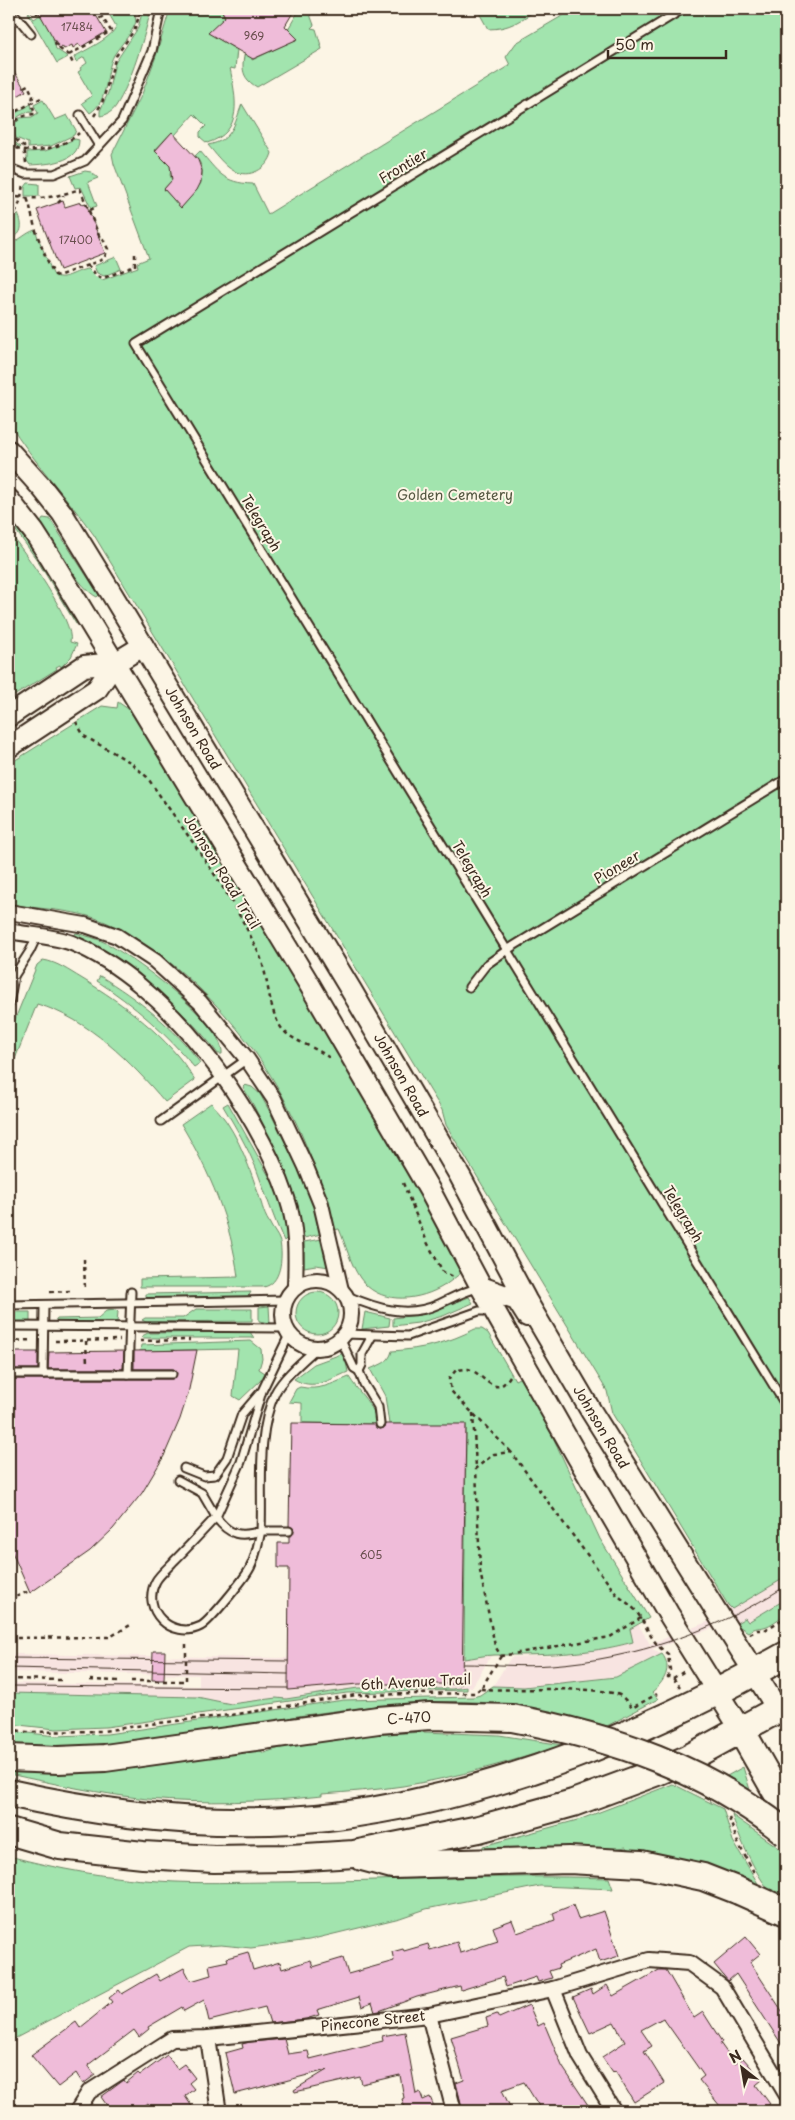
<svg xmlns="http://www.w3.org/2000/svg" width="795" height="2120" font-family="'Playpen Sans',sans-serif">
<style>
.built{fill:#f8e4e1}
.green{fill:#a2e4ae;stroke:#6e8766}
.building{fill:#efbcd9;stroke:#3b2a1e}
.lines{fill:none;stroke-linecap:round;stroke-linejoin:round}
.lane-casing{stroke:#3b2a1e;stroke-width:11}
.street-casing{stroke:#3b2a1e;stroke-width:18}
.secondary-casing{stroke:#3b2a1e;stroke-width:24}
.highway-casing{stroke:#3b2a1e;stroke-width:30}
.path{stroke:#3b2a1e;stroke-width:2.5;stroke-dasharray:4 4;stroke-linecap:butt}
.lane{stroke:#fcf5e5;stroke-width:7}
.street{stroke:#fcf5e5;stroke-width:14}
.secondary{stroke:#fcf5e5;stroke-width:20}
.highway{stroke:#fcf5e5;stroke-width:26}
.tram{stroke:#3b2a1e;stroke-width:1}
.highway-bridge-casing{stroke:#3b2a1e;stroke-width:30;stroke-linecap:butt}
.path-bridge{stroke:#3b2a1e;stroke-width:2.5;stroke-dasharray:4 4;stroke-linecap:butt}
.highway-bridge{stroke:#fcf5e5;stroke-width:26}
.labels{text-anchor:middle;stroke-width:4;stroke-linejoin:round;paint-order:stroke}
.number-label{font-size:11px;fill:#684e4d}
.street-label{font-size:14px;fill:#3b2a1e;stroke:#fcf5e5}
.park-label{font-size:14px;fill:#555842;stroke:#fcf5e5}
</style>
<rect width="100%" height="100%" fill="#fcf5e5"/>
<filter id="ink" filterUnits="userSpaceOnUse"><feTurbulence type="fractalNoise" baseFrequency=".02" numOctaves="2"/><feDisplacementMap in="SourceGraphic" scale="10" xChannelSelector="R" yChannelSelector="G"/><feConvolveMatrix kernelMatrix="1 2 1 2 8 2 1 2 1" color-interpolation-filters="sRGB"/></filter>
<g filter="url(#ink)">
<!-- built -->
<g class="built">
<polygon points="786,1577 786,1599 748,1622 745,1618 735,1624 732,1620 688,1638 652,1649 662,1654 638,1665 623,1675 565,1683 524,1687 493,1686 511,1657 564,1655 616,1647 633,1642 629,1629 638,1624 650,1644 728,1614 724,1608 728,1605 733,1609"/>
<polygon points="9,1654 288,1658 288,1690 359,1684 462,1684 464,1659 491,1656 472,1687 462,1688 358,1688 286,1699 276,1698 231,1704 197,1697 9,1693 9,1683 199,1686 199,1675 9,1672"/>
</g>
<!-- green -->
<g class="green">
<path d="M 106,9 L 134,9 L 136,22 C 131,35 121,44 114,55 C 104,74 110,100 90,113 L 82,103 L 92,96 L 78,72 L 81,70 L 80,68 L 87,63 L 84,57 L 76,62 L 74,57 C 85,50 113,38 116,26 Z"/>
<path d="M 143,9 L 151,9 C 145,35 131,83 116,106 C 112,112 107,115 100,116 L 100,111 L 108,93 L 115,63 L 138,28 Z"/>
<path d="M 170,9 L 221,9 L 225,17 L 209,33 L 235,49 L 238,39 L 235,69 L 230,68 C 236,98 244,132 207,143 L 200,137 L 200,132 L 206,126 L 194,114 L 175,135 L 171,133 L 155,150 L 172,167 L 170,175 L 172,180 L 164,189 L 181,208 L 201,183 L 198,181 L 202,177 C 203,169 201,162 195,156 L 200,151 C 218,172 223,183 253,184 L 268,214 L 510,65 L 506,57 L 516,43 L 574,9 L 786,9 L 786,1577 L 732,1609 L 728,1605 L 612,1413 L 607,1391 L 446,1125 L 442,1110 L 94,535 C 67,497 33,462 9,422 L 9,243 C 19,242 25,233 35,230 L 53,274 C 63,283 76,270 88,269 L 96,277 L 102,280 L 138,267 L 137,263 L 149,258 L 114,164 L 112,154 L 142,94 L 156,56 Z"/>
<path d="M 300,9 L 308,9 L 314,25 L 311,28 L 316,29 L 322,49 L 257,87 C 236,75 244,61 247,40 L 251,41 L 252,60 L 297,39 L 288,29 Z"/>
<path d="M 477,9 L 538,9 C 520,20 511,29 488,29 Z"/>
<polygon points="29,12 34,19 40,15 56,36 53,38 56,49 68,57 57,63 28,13"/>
<path d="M 43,100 L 55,120 L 67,115 L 76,130 L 74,135 L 51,146 L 28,148 L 28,143 L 16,138 C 12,131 13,124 19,118 L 32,117 L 38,113 L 34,105 Z"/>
<path d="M 31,104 L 33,112 C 17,112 6,126 13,141 L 21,147 L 20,148 L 9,141 L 9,117 Z"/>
<path d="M 242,104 L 272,153 C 268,169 249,179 234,171 C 224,166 215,153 208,145 C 233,140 234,125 242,104 Z"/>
<path d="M 75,139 L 79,140 C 79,163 47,164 30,165 L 27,161 L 27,152 L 45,151 Z"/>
<polygon points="85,171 91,172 98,178 88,182 97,206 91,208 81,187 75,188 70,176"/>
<polygon points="28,183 39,184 39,196 25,196 25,187"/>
<path d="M 18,214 C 24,226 22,236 9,239 L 9,221 Z"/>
<polygon points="116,257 121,269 104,276 97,273 94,266"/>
<polygon points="9,517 50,574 78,623 76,624 37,560 9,521"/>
<path d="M 43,518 L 50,519 L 99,595 L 97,597 C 81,590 52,543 41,526 L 40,523 Z"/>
<path d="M 9,532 C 23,550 76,622 70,642 L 77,644 L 71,657 L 61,667 L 60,665 L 56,667 L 57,669 L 9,699 Z"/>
<path d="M 118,702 L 131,711 L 342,1058 L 417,1188 L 461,1273 C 454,1278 448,1284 440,1288 C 414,1302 378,1304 360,1278 C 350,1263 346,1245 339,1229 L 333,1230 C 307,1122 259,1036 173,965 C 149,947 124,928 95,918 C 67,909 37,909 9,904 L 9,764 L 102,706 L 117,708 Z"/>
<path d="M 76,933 C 86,936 97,938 106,943 C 132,957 225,1023 222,1054 L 218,1054 C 182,1003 126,969 73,937 Z"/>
<path d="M 43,960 C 57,962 69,971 81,978 C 124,1004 169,1037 195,1080 L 165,1102 C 131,1062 89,1019 37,1004 L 9,1074 L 9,1034 L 37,965 Z"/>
<path d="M 100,976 C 136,998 176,1028 200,1063 L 194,1067 C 166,1033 134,1005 97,981 Z"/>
<path d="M 245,1085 L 252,1087 L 260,1094 L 271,1114 L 315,1202 L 321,1234 L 304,1238 C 291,1185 271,1134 243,1087 Z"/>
<path d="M 211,1103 C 234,1125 247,1160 257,1190 C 261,1200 263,1213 269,1222 C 272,1229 278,1235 280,1242 C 283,1257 281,1285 263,1287 L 140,1287 L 140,1279 L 238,1277 C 231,1222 210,1172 181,1124 Z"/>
<path d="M 228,1103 L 279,1194 L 284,1205 L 288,1237 L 284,1241 C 273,1217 265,1192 256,1168 C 247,1146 235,1126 223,1106 Z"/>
<polygon points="322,1239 329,1267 316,1265 304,1267 304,1242"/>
<circle cx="317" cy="1313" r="21"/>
<polygon points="251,1292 248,1297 146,1298 146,1294"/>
<polygon points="469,1297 473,1303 443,1316 418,1323 393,1326 393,1318 426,1314"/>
<polygon points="269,1306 270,1323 259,1321 259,1307"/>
<polygon points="196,1309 252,1309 252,1321 146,1322 142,1320 145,1318 183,1318"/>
<polygon points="116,1310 118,1312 117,1322 55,1322 57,1319 98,1318 106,1311"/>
<polygon points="9,1312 30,1312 30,1322 9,1323"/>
<polygon points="365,1312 390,1318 389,1326 362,1329"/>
<path d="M 475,1329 L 482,1329 L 488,1333 L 515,1380 L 521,1377 L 552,1435 L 600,1539 L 649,1618 L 630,1629 L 633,1642 C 587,1655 542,1655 494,1655 C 484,1655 474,1658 464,1659 L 466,1425 L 389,1424 L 385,1396 L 370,1369 C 381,1364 389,1363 392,1351 C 423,1349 448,1343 475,1329 Z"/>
<polygon points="250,1332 254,1338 142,1338 142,1336 148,1333"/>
<polygon points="251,1341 261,1349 262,1359 259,1369 265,1373 261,1380 240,1400 233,1396 238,1349 140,1351 141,1345"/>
<path d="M 344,1353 L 348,1372 C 329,1380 313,1391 294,1379 L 314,1364 Z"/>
<path d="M 349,1377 C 358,1392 375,1406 378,1424 L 302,1423 L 302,1403 L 289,1402 L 296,1389 L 300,1387 C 319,1391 331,1384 349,1377 Z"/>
<path d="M 786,1599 L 786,1614 C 779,1618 772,1625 764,1627 C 757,1628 754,1628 748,1632 L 735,1624 L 745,1618 L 748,1622 Z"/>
<path d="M 662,1654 C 673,1668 664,1682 652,1692 L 658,1699 L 607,1726 C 573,1717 538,1708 503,1704 C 432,1697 362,1707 291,1717 L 292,1719 L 87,1749 L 9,1748 L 9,1731 L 57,1736 L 107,1734 L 344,1700 L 473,1697 L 480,1695 L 493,1686 L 524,1687 L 616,1677 Z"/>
<polygon points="467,1687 467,1690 347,1693 106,1727 56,1729 9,1724 9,1693 197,1697 231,1704 276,1698 286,1699 358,1688 452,1689"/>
<path d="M 424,1732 L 499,1735 L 563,1745 C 511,1762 457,1777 403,1786 C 376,1790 349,1792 322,1794 L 322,1796 C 264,1802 205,1804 147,1799 C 101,1794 55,1784 9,1774 L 9,1766 L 257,1749 L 264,1753 C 312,1736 373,1735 424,1732 Z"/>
<polygon points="743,1767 750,1790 727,1776"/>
<polygon points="673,1784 723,1809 733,1841 760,1887 667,1857 627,1849 626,1847 607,1850 483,1850 483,1846 581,1819"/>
<path d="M 732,1815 L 785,1852 L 786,1899 C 782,1897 776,1895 772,1892 C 758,1882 737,1832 732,1815 Z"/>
<path d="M 9,1856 C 57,1869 108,1878 158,1881 C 198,1884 239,1882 279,1882 C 389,1881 499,1874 609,1878 L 613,1889 L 540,1886 L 426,1909 L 400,1918 L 309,1940 L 251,1948 L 221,1945 L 189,1947 L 14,2039 L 9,2035 Z"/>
</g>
<!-- building -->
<g class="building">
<polygon points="37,9 88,9 91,14 94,12 106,32 81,47 79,44 73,48 72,45 64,49 62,46 59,48"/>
<polygon points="221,9 295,9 285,26 298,39 253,59 208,33 225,17"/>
<polygon points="9,63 26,91 9,101"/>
<polygon points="172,132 198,160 202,171 201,182 197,190 181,208 164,189 172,180 170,166 155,151"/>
<polygon points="63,201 65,207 81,202 82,204 86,203 105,253 60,270 37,210"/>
<polygon points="197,1350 188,1394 180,1419 164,1456 142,1493 113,1529 90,1551 30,1593 9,1545 9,1379 172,1379 177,1374 174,1369 134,1369 134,1351"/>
<polygon points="124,1351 123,1369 48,1369 49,1352"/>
<rect x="9" y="1352" width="29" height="17"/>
<polygon points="291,1423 375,1424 376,1428 380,1429 384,1428 385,1424 466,1424 462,1684 359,1684 288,1690 289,1568 278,1568 278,1543 289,1543 289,1536 294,1531 293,1528 289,1526"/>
<polygon points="153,1651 165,1651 164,1680 152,1680"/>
<polygon points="573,1905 578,1919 604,1911 619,1956 600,1962 596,1949 558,1965 559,1968 549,1971 552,1978 538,1982 536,1977 506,1987 503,1977 461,1990 460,1986 417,1997 379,2011 375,2012 372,2003 362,2007 359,1997 317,2010 319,2015 306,2019 270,2023 265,2007 209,2021 204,2000 184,2011 182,2007 148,2027 149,2029 139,2037 134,2030 88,2065 95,2075 83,2084 76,2073 58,2087 31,2055 76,2022 80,2028 112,2002 109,1998 119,1990 122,1994 156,1974 160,1981 184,1968 191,1981 211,1975 209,1965 228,1961 227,1958 248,1952 253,1970 280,1962 282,1969 311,1960 313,1967 343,1958 348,1974 394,1961 392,1952 403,1949 404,1951 428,1944 430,1950 457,1942 460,1953 498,1941 493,1927 512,1920 517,1933 555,1920 553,1913"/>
<polygon points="746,1937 760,1954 750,1962 786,2017 786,2051 736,1974 728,1981 714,1964"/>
<polygon points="659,1970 666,1970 694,2018 703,2012 722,2042 720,2043 735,2064 743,2058 762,2080 756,2085 770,2104 760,2111 724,2111 699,2080 704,2076 663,2018 641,2030 652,2046 644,2051 664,2083 634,2102 615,2071 613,2073 602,2057 625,2042 614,2022 590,2033 573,1997 591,1989 593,1994 607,1985 613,1996"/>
<polygon points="529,2005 538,2026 544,2023 562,2066 592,2111 542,2111 524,2082 502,2090 512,2111 463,2111 456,2083 464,2080 451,2037 488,2026 486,2018 497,2014 499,2018"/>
<polygon points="405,2032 416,2094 420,2092 423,2100 430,2097 436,2111 397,2111 405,2108 402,2099 404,2098 400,2075 362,2084 360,2077 295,2092 294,2090 327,2070 235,2094 225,2053 243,2048 242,2044 250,2042 284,2039 288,2054 308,2051 310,2059 383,2041 382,2036"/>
<polygon points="167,2055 177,2069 184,2064 195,2078 189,2083 194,2089 185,2096 195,2111 155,2111 148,2103 138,2111 111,2111 101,2097 124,2080 126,2083 138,2073 140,2075"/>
</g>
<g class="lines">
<defs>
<g id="lane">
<polyline points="683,9 136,344 786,1406"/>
<polyline points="9,22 17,17 31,34"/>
<polyline points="80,115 99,146"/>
<polyline points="9,168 25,174 54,174 85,161 99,146 122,121 152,51 161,9"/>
<polyline points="14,976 30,951 37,936"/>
<polyline points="9,980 14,976 9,1005"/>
<polyline points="469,987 486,965 507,950 786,779"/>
<polyline points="161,1121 247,1059"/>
<path d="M 345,1295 C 375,1308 407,1319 439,1304 C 452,1298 464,1291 478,1288"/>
<polyline points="9,1305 286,1300"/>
<polyline points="9,1326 287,1328"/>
<path d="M 290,1333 L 262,1391 L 241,1462 L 216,1517 C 229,1536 241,1537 261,1531 C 263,1486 256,1435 275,1393 C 283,1377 305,1359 318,1347"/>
<polyline points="345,1334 408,1336 479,1311 489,1311 491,1313"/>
<polyline points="340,1338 354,1368 359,1371 364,1384 378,1407 380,1424"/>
<polyline points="359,1371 362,1365 362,1354 372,1336"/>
<polyline points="9,1374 172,1374"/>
<polyline points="43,1374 44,1305"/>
<polyline points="128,1374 131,1292"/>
<polyline points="184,1468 204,1476 215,1475 227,1458 242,1414 260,1393"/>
<path d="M 178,1480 L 202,1493 L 216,1517 C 202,1532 188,1547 174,1561 C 168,1568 160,1574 156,1581 C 140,1610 172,1641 201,1626 C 210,1621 245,1578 250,1568 C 256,1557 258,1543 261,1531 L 289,1531"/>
</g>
<g id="street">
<polyline points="9,912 85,925 117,936 155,961 200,1002 247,1059 274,1099 306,1167 321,1204 341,1290"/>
<path d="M 9,931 C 28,935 54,936 72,943 C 165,981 256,1105 287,1198 C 297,1227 296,1258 295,1288"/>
<circle cx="317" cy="1314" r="34"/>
<polyline points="553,1989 580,2056 614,2111"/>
<polyline points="429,2015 454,2111"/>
<polyline points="208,2038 218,2106 220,2111"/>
<polyline points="77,2111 89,2092 172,2039 208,2038 429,2015 553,1989 649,1960 689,1963 722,1987 786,2094"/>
</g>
<g id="secondary">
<polyline points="9,451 43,489 62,513 110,591 351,990 460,1176 526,1300 591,1411 778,1710"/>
<polyline points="9,500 34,532 50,557 308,982 430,1191 481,1287 577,1456 668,1613 741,1730"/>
<polyline points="9,716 84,666 115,663"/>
<polyline points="9,747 97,689 115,663 143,646"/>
<polyline points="481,1287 517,1300 527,1316"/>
</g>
<g id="highway">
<polyline points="741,1730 786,1809"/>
<polyline points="9,1758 58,1760 105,1758 378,1720 430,1716 512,1718"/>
<path d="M 9,1793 C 115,1817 227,1829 336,1816 C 496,1796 647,1733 786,1655"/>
<polyline points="9,1831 60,1846 143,1855 214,1859 290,1858 354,1854 479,1829 573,1803 657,1772 687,1759 786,1705"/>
<polyline points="362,1857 392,1865 569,1860 641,1864 703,1877 739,1891"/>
</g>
</defs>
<!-- lane casing -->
<use href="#lane" class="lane-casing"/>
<!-- street casing -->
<use href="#street" class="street-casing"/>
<!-- secondary casing -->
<use href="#secondary" class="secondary-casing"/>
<!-- highway casing -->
<use href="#highway" class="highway-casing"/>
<!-- path -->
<g class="path">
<polyline points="30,9 35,14 39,12"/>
<polyline points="136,9 138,15"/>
<polyline points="55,42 57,47 69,55 74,66"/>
<polyline points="69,55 111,31 102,17 98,19"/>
<polyline points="24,87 28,85 33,96 32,101"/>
<polyline points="9,115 41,98"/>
<polyline points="94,116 102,103 116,56 135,29 141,9"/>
<path d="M 9,144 C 27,157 64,148 79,133"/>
<path d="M 26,163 L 24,146 C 2,133 13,115 35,114 L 32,103"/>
<path d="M 9,195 C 32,202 57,197 80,189 L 100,238 L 103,239 L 108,249 L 104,259 L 58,276 L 55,275 C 47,263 35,231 32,216 C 30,208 31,208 27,198"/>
<polyline points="58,203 63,198 63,195"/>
<polyline points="90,210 97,207"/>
<path d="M 9,218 C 21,209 21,197 23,183"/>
<polyline points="87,265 92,269 96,276 103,278 135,266 135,250"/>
<path d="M 76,722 L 84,736 L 130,762 L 147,777 C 186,834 231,891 259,954 C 269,975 268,1018 286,1033 C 299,1044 319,1048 332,1060"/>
<polyline points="403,1183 427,1242 443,1272 456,1278"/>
<polyline points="84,1259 85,1291"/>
<polyline points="50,1292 70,1291"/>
<polyline points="9,1341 32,1340"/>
<polyline points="55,1341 120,1340"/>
<polyline points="86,1341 87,1364"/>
<polyline points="140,1341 190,1340"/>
<path d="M 510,1376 C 495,1401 484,1373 468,1369 C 464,1369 459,1370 456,1370 L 449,1379 L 451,1391 L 511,1452"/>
<polyline points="473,1413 476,1468"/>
<polyline points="9,1600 29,1591"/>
<path d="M 641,1618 L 610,1637 L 501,1656 L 495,1646 L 480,1571 L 476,1468 L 494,1454 L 511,1452 L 617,1595 C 623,1600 631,1605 636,1611 C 648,1627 650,1642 668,1654 L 670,1670 L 668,1677 L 673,1678 L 680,1687"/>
<polyline points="9,1632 13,1639"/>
<polyline points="750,1634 757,1630 765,1630 786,1617"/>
<polyline points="9,1638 110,1637 132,1624"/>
<polyline points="673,1678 685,1671"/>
<polyline points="9,1679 62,1680"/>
<polyline points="90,1680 119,1681"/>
<polyline points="131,1681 186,1681 186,1640"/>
<path d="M 481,1689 C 507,1691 605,1685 621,1696 C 625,1699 629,1704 632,1708 L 657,1694"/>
<polyline points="9,1729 27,1732 103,1731 150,1724 238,1714 356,1695 475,1693 482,1687"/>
<polyline points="729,1818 738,1843 756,1876"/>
</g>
<!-- lane -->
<use href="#lane" class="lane"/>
<!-- street -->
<use href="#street" class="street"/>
<!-- secondary -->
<use href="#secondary" class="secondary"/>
<!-- highway -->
<use href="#highway" class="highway"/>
<!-- tram -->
<g class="tram">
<polyline points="9,1658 288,1661"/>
<path d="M 463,1664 C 492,1664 522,1667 551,1665 C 635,1659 715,1631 786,1586"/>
<polyline points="9,1668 288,1674"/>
<polyline points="9,1686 288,1688"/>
</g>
<defs>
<g id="highway-bridge">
<path d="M 512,1718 C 613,1737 705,1768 786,1833"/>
<polyline points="739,1891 786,1912"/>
</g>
</defs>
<!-- highway-bridge casing -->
<use href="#highway-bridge" class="highway-bridge-casing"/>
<!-- path-bridge -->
<polyline class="path-bridge" points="482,1687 501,1656"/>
<!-- highway-bridge -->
<use href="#highway-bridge" class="highway-bridge"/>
</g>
</g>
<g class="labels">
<!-- number labels -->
<g class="number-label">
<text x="77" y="31">17484</text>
<text x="254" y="40">969</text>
<text x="76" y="244">17400</text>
<text x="371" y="1559">605</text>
</g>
<!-- street labels -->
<g class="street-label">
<text transform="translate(403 166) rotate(-31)" y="5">Frontier</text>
<text transform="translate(261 523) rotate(59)" y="5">Telegraph</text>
<text transform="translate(193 728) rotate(59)" y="5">Johnson Road</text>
<text transform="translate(617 867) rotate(-31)" y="5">Pioneer</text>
<text transform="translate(472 869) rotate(59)" y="5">Telegraph</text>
<text transform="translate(222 872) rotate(58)" y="5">Johnson Road Trail</text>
<text transform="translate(401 1075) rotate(60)" y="5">Johnson Road</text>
<text transform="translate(683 1214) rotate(59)" y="5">Telegraph</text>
<text transform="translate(601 1427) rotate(59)" y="5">Johnson Road</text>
<text transform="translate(416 1682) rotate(-3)" y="5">6th Avenue Trail</text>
<text transform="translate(409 1718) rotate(-3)" y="5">C-470</text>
<text transform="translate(373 2021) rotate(-6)" y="5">Pinecone Street</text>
</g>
<!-- park labels -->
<g class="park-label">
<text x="455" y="500">Golden Cemetery</text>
</g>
</g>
<!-- margin -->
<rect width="795" height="2120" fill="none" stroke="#fcf5e5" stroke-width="30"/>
<rect x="15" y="15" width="765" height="2090" fill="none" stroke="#3b2a1e" stroke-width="2" filter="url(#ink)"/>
<!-- north arrow -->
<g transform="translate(742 2068) rotate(329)" stroke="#fcf5e5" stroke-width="4" paint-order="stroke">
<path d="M0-4L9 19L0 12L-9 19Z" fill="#3b2a1e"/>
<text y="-8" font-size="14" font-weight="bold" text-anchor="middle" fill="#3b2a1e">N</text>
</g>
<!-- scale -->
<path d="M608 50v8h118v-8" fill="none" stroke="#3b2a1e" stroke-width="2.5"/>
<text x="615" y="50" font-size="15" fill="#3b2a1e" stroke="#fcf5e5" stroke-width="4" paint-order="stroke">50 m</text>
</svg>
